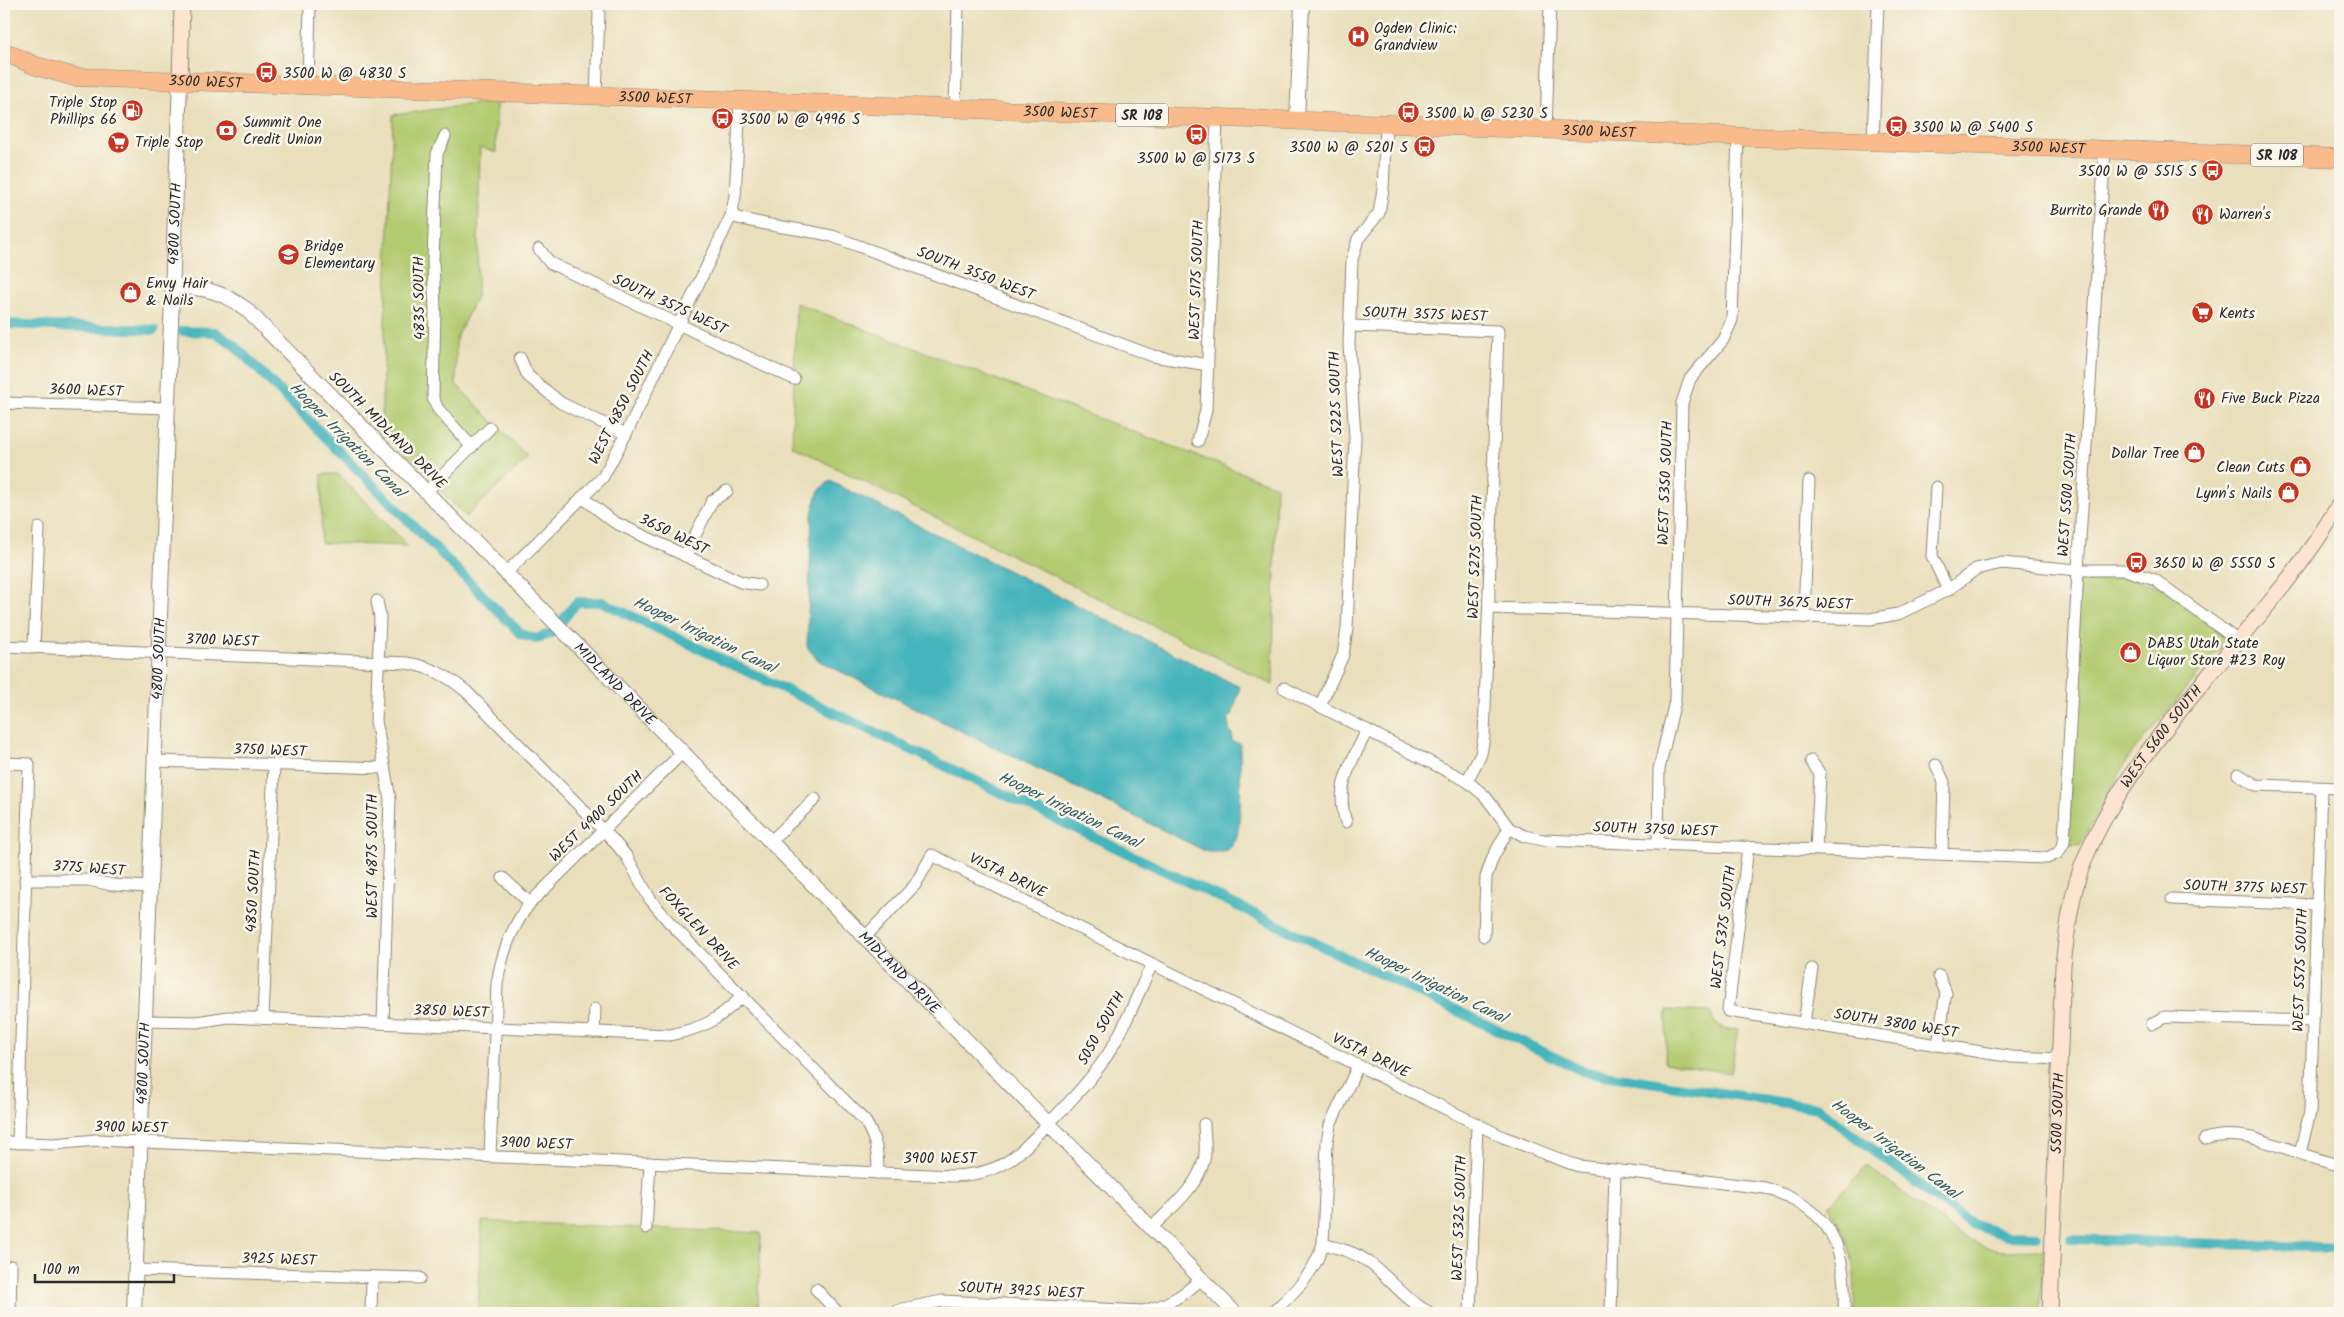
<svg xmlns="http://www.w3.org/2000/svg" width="2344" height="1317" font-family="Kalam,sans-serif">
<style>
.green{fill:#b3cb71;stroke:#6f7b4e}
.water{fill:#44b4bb;stroke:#387073}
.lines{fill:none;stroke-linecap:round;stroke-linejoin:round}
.canal{stroke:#44b4bb;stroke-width:10}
.minor-casing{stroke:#8a8574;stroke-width:13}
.tertiary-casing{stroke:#8a8574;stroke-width:16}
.secondary-casing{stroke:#8a8574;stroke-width:17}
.primary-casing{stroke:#8a8574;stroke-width:19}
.minor{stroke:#fff;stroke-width:11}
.tertiary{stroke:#fff;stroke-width:14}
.secondary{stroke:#fde4d1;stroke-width:15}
.primary{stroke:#fabb8c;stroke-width:18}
.labels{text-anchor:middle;stroke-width:5;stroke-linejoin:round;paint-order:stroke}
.shield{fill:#fbf7ec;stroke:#696865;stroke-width:1}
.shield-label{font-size:14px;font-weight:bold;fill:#2b2b2b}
.poi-label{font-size:15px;fill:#2b2b2b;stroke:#fbf7ec;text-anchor:start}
.street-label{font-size:15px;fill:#2b2b2b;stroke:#fbf7ec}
.water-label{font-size:16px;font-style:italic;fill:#345b5d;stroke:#fbf7ec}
</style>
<rect width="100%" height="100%" fill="#fbf7ec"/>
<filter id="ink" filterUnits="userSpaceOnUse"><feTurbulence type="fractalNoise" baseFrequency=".02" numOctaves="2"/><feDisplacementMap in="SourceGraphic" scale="10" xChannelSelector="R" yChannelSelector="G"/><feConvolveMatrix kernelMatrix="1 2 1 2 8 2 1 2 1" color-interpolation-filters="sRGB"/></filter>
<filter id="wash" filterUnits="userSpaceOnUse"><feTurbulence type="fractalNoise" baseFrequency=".0096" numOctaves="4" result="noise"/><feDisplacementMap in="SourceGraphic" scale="20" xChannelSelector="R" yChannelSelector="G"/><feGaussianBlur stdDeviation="1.12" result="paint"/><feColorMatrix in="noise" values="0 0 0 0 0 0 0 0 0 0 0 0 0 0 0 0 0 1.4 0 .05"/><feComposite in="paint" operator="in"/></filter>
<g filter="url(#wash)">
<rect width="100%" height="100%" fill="#eadfbc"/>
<!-- green -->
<g class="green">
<polygon points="496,101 496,153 480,147 477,295 456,339 456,384 528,458 466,517 381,429 393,115"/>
<polygon points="796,303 1276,486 1273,685 792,446"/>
<polygon points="322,474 338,474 408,546 321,543"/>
<polygon points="2078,576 2128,578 2162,587 2228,639 2128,758 2080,845 2068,844"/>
<polygon points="1667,1010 1710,1012 1715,1023 1726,1030 1738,1029 1731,1073 1665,1063"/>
<path d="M 1867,1166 L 1967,1240 L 2000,1251 L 2043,1250 L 2041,1313 L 1854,1313 C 1856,1265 1854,1247 1828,1206 Z"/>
<polygon points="482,1221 761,1233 758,1313 478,1313"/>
</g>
<!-- water -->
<path class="water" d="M 830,481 L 1240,687 L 1232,716 L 1229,716 L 1229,733 L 1232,733 L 1232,742 L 1240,743 C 1240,762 1243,831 1234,843 C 1228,853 1217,852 1207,852 L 819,661 L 807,647 L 812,513 L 819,490 Z"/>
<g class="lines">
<!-- canal -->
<g class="canal">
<polyline points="4,324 154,330"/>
<polyline points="182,331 215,332 234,345 521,634 536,639 552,633 577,602 602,602 1585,1072 1818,1108 1971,1224 2006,1235 2037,1236"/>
<polyline points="2071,1239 2340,1248"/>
</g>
</g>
</g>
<g filter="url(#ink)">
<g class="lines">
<defs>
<g id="minor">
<polyline points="308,86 310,4"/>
<polyline points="596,96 599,13 597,4"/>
<polyline points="955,109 958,4"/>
<polyline points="1546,130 1550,4"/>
<polyline points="445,136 437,154 433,260 435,309 433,398 438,409 472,447"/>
<polyline points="1873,141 1878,4"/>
<path d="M 731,216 C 764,226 799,228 832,236 L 1153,356 L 1208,365"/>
<polyline points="539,249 550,263 794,379"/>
<polyline points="1351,326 1498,331 1484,736 1481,754 1467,781"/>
<polyline points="520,358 528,376 561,403 626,434"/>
<polyline points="4,403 168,408"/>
<polyline points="1198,441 1206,410 1217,118"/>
<polyline points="1936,487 1932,556 1948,590"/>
<polyline points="426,492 490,428"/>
<polyline points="582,497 614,522 741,582 759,585"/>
<polyline points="685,556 712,501 727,491"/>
<polyline points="506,573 603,477 626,434 731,216 735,197 740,101"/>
<polyline points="377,601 380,617 376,721 390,799 383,1023"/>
<polyline points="1489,608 1870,619 1898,614 1948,590 1976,569 2002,563 2078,570 2126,570 2155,580 2237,640"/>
<polyline points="1804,617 1809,481"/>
<path d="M 4,646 L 407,663 C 431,667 448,676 467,692 L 612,839 L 627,857 L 650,899 L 670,923 L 865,1121 C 876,1139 878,1152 878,1173"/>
<polyline points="34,648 39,528"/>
<polyline points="1284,688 1467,781 1485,796 1509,828 1524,836 1543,840 2047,858 2058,853 2064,843 2078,570 2105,150"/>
<polyline points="1320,706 1343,655 1347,629 1355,437 1349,344 1352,260 1358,239 1379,213 1383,189 1386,124"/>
<polyline points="155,761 384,768"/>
<polyline points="1811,761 1820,774 1816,849"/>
<polyline points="4,763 29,764 18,1143"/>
<polyline points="1936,765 1944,782 1942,854"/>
<polyline points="2238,774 2256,785 2340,788"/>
<path d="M 1346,822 C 1334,785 1352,763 1367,730"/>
<polyline points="771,841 815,799"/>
<polyline points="1658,844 1659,769 1675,701 1682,403 1690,379 1723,340 1732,320 1738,136"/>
<polyline points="1748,847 1728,1011 2012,1057 2060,1059"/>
<polyline points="503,878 530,903"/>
<polyline points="25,880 88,880 113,885 150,887"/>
<polyline points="2172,899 2317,905"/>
<polyline points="1484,936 1486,877 1493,857 1509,828"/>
<path d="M 865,937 L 915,885 L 932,855 L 1503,1137 C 1529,1146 1552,1158 1579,1166 L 1765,1188 C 1832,1208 1847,1247 1844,1313"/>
<polyline points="263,1018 274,765"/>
<path d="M 145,1021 L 197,1022 L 228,1017 L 670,1035 C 706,1027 716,1021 743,996"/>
<polyline points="1804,1023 1812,969"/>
<polyline points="2152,1024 2165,1017 2313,1021"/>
<polyline points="594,1032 595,1009"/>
<polyline points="1938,1045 1946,993 1939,976"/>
<path d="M 2205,1139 C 2251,1125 2295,1157 2340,1165"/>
<path d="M 4,1142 L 54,1144 L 96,1140 L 953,1176 C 1003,1174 1016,1157 1049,1123 C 1069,1103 1088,1083 1104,1060 C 1123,1033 1138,993 1152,964"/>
<polyline points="2300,1153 2310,1112 2321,788"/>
<path d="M 490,1156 L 497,984 C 502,953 511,928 530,903 L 683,752"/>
<polyline points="646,1228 650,1163"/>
<path d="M 1151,1228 C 1171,1208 1197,1188 1204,1160 C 1207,1149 1204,1135 1204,1124"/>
<path d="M 1323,1244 C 1338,1248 1354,1252 1367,1261 C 1391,1278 1403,1299 1430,1313"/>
<polyline points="136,1270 420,1278"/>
<polyline points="816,1289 838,1313"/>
<polyline points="10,1313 11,1266"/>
<polyline points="371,1313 372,1277"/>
<path d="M 892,1313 L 903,1309 L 942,1301 L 1143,1311 C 1168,1305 1183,1296 1201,1279"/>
<path d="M 1272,1313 C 1296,1290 1313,1276 1323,1244 L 1327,1142 L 1330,1125 L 1358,1066"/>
<polyline points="1470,1313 1477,1125"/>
<polyline points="1611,1313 1615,1171"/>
</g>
<g id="tertiary">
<polyline points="1297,120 1302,4"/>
<path id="s1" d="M 172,286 C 204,288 220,290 246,309 L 1235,1313"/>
<path id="s2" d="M 134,1313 L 180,81"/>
</g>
<g id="secondary">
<polyline points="180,81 182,4"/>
<path id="s3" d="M 2050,1313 L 2063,965 C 2067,933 2070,900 2081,869 C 2099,819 2130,775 2162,733 C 2220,658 2293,585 2340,503"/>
</g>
<g id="primary">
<path id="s4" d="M 4,52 L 36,66 L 75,77 L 2340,158"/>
</g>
</defs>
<!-- minor casing -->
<use href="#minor" class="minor-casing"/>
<!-- tertiary casing -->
<use href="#tertiary" class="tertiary-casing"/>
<!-- secondary casing -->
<use href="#secondary" class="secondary-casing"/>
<!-- primary casing -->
<use href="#primary" class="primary-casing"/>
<!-- minor -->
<use href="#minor" class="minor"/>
<!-- tertiary -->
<use href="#tertiary" class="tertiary"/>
<!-- secondary -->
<use href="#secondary" class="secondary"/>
<!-- primary -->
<use href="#primary" class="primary"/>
</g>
</g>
<!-- icons -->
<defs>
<symbol id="hospital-disc" viewBox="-11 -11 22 22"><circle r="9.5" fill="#c8321e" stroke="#fbf7ec"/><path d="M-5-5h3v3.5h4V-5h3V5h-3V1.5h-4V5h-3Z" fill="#fff"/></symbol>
<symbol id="bus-disc" viewBox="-11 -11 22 22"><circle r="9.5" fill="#c8321e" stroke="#fbf7ec"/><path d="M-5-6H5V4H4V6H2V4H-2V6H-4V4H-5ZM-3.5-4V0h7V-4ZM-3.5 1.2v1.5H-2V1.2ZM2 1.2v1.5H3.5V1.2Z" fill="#fff"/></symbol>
<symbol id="fuel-disc" viewBox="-11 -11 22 22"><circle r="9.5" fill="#c8321e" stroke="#fbf7ec"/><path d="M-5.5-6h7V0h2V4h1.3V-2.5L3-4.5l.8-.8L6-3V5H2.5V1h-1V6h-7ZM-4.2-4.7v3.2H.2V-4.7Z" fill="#fff"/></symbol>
<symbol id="bank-disc" viewBox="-11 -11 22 22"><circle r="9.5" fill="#c8321e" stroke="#fbf7ec"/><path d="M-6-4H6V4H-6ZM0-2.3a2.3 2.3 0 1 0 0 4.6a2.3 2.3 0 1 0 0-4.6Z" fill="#fff"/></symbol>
<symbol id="supermarket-disc" viewBox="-11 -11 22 22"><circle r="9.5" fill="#c8321e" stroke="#fbf7ec"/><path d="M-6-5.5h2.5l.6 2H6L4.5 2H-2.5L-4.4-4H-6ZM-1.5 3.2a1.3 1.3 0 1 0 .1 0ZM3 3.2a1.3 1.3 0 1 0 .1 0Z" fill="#fff"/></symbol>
<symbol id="restaurant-disc" viewBox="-11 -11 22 22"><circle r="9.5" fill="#c8321e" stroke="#fbf7ec"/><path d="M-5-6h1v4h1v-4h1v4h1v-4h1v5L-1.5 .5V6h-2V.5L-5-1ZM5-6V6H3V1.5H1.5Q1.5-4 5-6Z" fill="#fff"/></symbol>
<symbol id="school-disc" viewBox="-11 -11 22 22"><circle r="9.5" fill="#c8321e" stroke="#fbf7ec"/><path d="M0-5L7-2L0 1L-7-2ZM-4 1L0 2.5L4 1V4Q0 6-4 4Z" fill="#fff"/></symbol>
<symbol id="shop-disc" viewBox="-11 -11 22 22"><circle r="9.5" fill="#c8321e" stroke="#fbf7ec"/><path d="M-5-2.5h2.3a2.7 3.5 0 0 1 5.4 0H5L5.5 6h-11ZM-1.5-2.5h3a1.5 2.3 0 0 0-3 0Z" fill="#fff"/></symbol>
</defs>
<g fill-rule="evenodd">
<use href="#hospital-disc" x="1346" y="24" width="25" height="25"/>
<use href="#bus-disc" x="254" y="60" width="25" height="25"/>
<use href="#fuel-disc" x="120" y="98" width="25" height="25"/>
<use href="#bus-disc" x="1396" y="100" width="25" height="25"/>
<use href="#bus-disc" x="710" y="106" width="25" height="25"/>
<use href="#bus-disc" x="1884" y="114" width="25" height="25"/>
<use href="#bank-disc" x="214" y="118" width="25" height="25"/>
<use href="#bus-disc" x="1184" y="122" width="25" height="25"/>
<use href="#supermarket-disc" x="106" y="130" width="25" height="25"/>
<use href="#bus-disc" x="1412" y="134" width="25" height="25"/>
<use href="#bus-disc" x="2200" y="158" width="25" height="25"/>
<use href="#restaurant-disc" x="2146" y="198" width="25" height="25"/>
<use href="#restaurant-disc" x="2190" y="202" width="25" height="25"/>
<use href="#school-disc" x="276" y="242" width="25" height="25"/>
<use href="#shop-disc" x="118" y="280" width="25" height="25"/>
<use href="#supermarket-disc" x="2190" y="300" width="25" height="25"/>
<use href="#restaurant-disc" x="2192" y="386" width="25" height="25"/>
<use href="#shop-disc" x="2182" y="440" width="25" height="25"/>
<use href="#shop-disc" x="2288" y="454" width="25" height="25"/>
<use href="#shop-disc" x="2276" y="480" width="25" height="25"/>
<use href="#bus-disc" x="2124" y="550" width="25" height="25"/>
<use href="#shop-disc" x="2118" y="640" width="25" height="25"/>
</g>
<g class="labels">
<!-- shield labels -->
<g class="shield">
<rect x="1116" y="103.5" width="52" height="23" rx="4"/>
<rect x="2251" y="143.5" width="52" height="23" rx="4"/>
</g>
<g class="shield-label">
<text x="1142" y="120">SR 108</text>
<text x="2277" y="160">SR 108</text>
</g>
<!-- poi labels -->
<g class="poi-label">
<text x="1374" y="33">Ogden Clinic:<tspan x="1374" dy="17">Grandview</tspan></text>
<text x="283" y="78">3500 W @ 4830 S</text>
<text x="117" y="107" text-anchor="end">Triple Stop<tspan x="117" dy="17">Phillips 66</tspan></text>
<text x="1425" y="118">3500 W @ 5230 S</text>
<text x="739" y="124">3500 W @ 4996 S</text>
<text x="243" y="127">Summit One<tspan x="243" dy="17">Credit Union</tspan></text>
<text x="1912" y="132">3500 W @ 5400 S</text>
<text x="135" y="147">Triple Stop</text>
<text x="1408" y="152" text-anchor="end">3500 W @ 5201 S</text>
<text x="1196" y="163" text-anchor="middle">3500 W @ 5173 S</text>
<text x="2197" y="176" text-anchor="end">3500 W @ 5515 S</text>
<text x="2142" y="215" text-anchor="end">Burrito Grande</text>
<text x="2219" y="219">Warren's</text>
<text x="304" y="251">Bridge<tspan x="304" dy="17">Elementary</tspan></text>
<text x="146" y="288">Envy Hair<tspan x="146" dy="17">&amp; Nails</tspan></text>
<text x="2219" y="318">Kents</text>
<text x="2221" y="403">Five Buck Pizza</text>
<text x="2179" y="458" text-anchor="end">Dollar Tree</text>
<text x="2285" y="472" text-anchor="end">Clean Cuts</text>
<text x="2272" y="498" text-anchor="end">Lynn's Nails</text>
<text x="2153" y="568">3650 W @ 5550 S</text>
<text x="2147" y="648">DABS Utah State<tspan x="2147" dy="17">Liquor Store #23 Roy</tspan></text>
</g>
<!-- street labels -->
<g class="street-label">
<text dy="5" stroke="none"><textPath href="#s4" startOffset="206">3500 WEST</textPath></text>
<text dy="5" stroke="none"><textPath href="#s4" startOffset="656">3500 WEST</textPath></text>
<text dy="5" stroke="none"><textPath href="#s4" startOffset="1061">3500 WEST</textPath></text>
<text dy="5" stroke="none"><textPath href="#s4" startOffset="1600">3500 WEST</textPath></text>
<text dy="5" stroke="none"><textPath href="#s4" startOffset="2050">3500 WEST</textPath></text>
<text dy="5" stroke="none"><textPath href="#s2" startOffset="1090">4800 SOUTH</textPath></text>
<text transform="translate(976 273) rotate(21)" y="5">SOUTH 3550 WEST</text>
<text transform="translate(1196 280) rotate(-88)" y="5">WEST 5175 SOUTH</text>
<text transform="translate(419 298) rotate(-91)" y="5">4835 SOUTH</text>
<text transform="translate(670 304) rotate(25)" y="5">SOUTH 3575 WEST</text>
<text transform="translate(1425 314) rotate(2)" y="5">SOUTH 3575 WEST</text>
<text transform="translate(86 390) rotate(2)" y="5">3600 WEST</text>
<text transform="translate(621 407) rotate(-63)" y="5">WEST 4850 SOUTH</text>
<text transform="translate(1336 414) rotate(-92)" y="5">WEST 5225 SOUTH</text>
<text transform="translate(388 430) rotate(45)" y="5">SOUTH MIDLAND DRIVE</text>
<text transform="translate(1665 483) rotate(-88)" y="5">WEST 5350 SOUTH</text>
<text transform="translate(2067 495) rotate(-86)" y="5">WEST 5500 SOUTH</text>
<text transform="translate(674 534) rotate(26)" y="5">3650 WEST</text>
<text transform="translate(1475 557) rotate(-88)" y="5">WEST 5275 SOUTH</text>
<text transform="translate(1790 602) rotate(2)" y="5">SOUTH 3675 WEST</text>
<text transform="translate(222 640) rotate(2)" y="5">3700 WEST</text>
<text dy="5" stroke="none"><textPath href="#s2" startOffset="655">4800 SOUTH</textPath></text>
<text dy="5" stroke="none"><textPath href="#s1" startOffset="605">MIDLAND DRIVE</textPath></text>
<text dy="5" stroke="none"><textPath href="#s3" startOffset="602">WEST 5600 SOUTH</textPath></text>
<text transform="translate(270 750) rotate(2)" y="5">3750 WEST</text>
<text transform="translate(596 816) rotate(-44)" y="5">WEST 4900 SOUTH</text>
<text transform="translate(1655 829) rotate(2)" y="5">SOUTH 3750 WEST</text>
<text transform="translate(372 856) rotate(-90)" y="5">WEST 4875 SOUTH</text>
<text transform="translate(89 868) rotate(4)" y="5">3775 WEST</text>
<text transform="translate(1008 875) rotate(26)" y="5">VISTA DRIVE</text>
<text transform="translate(2245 887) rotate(2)" y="5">SOUTH 3775 WEST</text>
<text transform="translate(253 891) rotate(-87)" y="5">4850 SOUTH</text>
<text transform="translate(1723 927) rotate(-83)" y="5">WEST 5375 SOUTH</text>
<text transform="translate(699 928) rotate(47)" y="5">FOXGLEN DRIVE</text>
<text transform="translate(2300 970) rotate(-88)" y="5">WEST 5575 SOUTH</text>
<text dy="5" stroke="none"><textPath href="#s1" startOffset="1010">MIDLAND DRIVE</textPath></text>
<text transform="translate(451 1011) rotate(2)" y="5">3850 WEST</text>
<text transform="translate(1896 1023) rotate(9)" y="5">SOUTH 3800 WEST</text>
<text transform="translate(1101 1028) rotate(-61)" y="5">5050 SOUTH</text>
<text transform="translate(1371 1055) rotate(26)" y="5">VISTA DRIVE</text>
<text dy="5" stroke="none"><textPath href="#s2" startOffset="250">4800 SOUTH</textPath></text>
<text dy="5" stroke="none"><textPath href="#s3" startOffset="200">5500 SOUTH</textPath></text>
<text transform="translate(131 1127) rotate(1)" y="5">3900 WEST</text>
<text transform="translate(536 1143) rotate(2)" y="5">3900 WEST</text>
<text x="940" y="1163">3900 WEST</text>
<text transform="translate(1459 1218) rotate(-88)" y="5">WEST 5325 SOUTH</text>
<text transform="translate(279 1259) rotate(2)" y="5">3925 WEST</text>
<text transform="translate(1021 1290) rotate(3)" y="5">SOUTH 3925 WEST</text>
</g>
<!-- water labels -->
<g class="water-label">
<text transform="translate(348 439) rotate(45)" y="6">Hooper Irrigation Canal</text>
<text transform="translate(705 634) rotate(26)" y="6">Hooper Irrigation Canal</text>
<text transform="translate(1070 809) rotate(26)" y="6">Hooper Irrigation Canal</text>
<text transform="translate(1436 984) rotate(26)" y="6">Hooper Irrigation Canal</text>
<text transform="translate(1896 1148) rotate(37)" y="6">Hooper Irrigation Canal</text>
</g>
</g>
<!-- margin -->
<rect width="2344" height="1317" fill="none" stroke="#fbf7ec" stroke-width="20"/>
<!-- scale -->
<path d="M35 1274v8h139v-8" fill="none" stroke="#2b2b2b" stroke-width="2.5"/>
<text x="42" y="1274" font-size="15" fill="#2b2b2b" stroke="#fbf7ec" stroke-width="4" paint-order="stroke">100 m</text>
</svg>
